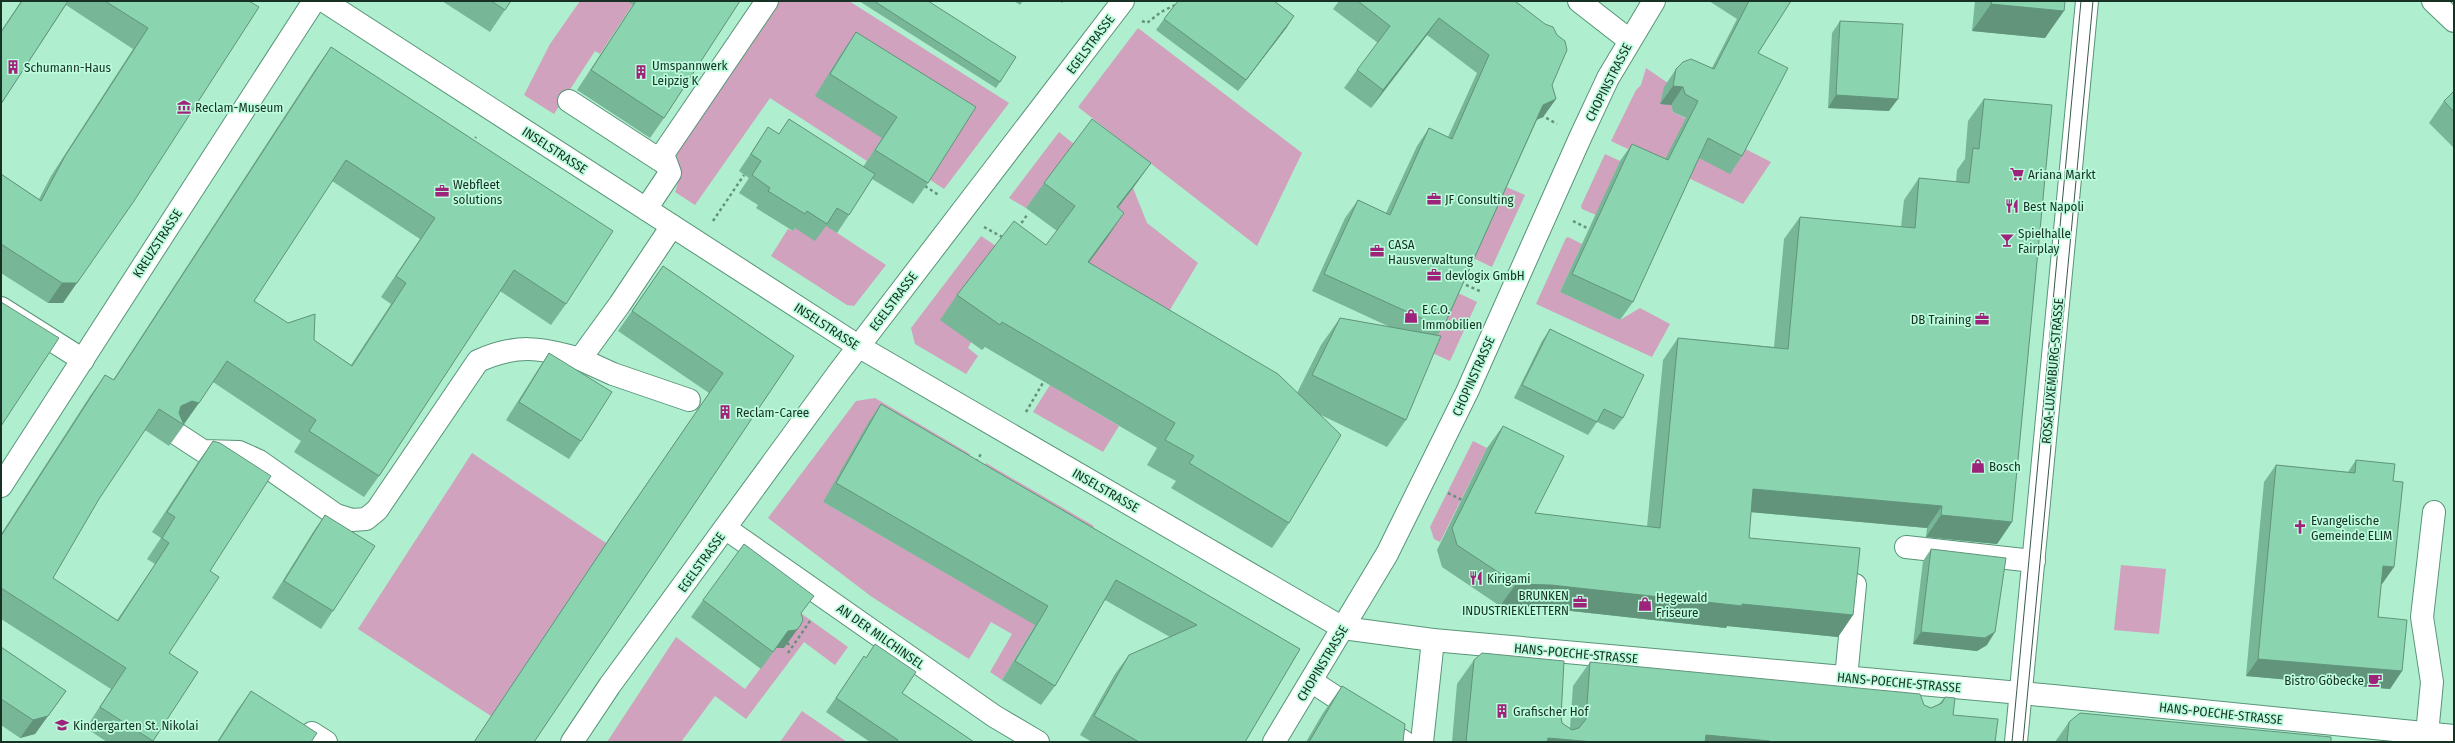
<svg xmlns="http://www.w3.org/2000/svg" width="2455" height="743" font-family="'Fira Sans Condensed',sans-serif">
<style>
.green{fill:#d1a2bd}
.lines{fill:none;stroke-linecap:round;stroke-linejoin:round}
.minor-casing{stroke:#589578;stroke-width:24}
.path{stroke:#65927c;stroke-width:2.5;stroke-dasharray:3 3;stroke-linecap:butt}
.minor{stroke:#fff;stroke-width:22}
.tram{stroke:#385a49;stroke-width:1}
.wall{fill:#77b697;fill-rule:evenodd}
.shaded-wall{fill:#61947b}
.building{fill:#8ad4b0;stroke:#61947b;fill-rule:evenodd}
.labels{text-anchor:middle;stroke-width:3.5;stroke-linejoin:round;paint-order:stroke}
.street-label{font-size:13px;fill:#173125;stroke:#bcfcdc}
.poi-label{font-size:13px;fill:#173125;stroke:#bcfcdc;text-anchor:start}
</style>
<rect width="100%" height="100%" fill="#afeecf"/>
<!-- green -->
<g class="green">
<polygon points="580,1 635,1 600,54 595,51 554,114 524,95 550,44"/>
<polygon points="779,1 849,1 1009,103 944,189 929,179 882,138 867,161 770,98 695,205 675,192 681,173 676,153"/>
<polygon points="1138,28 1302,153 1257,246 1078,107"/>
<polygon points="1646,68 1668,83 1664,104 1671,105 1673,112 1771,162 1743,204 1611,141 1636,90 1641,85"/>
<polygon points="1059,132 1074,144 1026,208 1009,198"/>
<polygon points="1605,154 1620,161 1596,215 1582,209 1581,206"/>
<polygon points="1504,186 1525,195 1492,267 1471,257"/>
<polygon points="1133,188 1147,223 1198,263 1162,323 1049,262 1099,232"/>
<polygon points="825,225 886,265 854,306 847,305 771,256 788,229 793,231 795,228"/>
<polygon points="981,236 996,246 971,342 968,348 978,356 966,374 915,344 911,328"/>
<polygon points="1568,237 1582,244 1560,292 1620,320 1640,308 1670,324 1652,357 1536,304 1566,238"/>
<polygon points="1454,291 1477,302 1450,361 1428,351"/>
<polygon points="1050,385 1119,426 1103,452 1033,412"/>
<polygon points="875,398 970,454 957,475 823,502 1015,613 974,485 986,463 1094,526 1002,680 990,672 1012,634 991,622 969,659 872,597 768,518 856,401"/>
<polygon points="1473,441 1487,448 1440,542 1434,539 1430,527"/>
<polygon points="472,453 606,543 491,716 358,629"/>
<polygon points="2121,565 2166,569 2159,634 2114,630"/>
<polygon points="802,614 848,647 835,665 804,642 746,719 715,696 681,742 607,742 676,637 745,689 776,648 784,648 791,638 789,631"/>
<polygon points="802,711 847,742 780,742"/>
</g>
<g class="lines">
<defs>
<g id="minor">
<polyline points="324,1 858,346 1343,628 1433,640 2053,696 2454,736"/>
<polyline points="1579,1 1629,40"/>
<polyline points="2433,1 2454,21"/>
<polyline points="569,101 666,164"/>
<polyline points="646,209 670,173 663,154 767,1"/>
<polyline points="1,308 83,360"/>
<polyline points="580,359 613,374 689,400"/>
<path d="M 177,434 L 203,451 L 239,452 L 259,461 L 336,515 L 352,520 L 366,519 L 377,510 L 478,361 C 515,344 541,347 580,359 L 620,304 L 672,226"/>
<polyline points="1,486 314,1"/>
<polyline points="725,528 994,716 1038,742"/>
<polyline points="1906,547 2034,561"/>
<polyline points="1846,678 1855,585"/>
<polyline points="1311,681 1404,742"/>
<polyline points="312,733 326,742"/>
<polyline points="2427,734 2432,682 2422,617 2434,512"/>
<polyline points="572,742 610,685 839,372 1123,1"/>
<polyline points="1274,742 1387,554 1467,392 1580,138 1608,78 1654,1"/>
<polyline points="1422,742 1433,640"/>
<polyline points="2016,742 2087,1"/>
</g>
</defs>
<!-- minor casing -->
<use href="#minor" class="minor-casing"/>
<!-- path -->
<g class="path">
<polyline points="1142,21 1147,23 1161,12 1175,5"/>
<polyline points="1541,115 1557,124"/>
<polyline points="472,143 476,137"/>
<polyline points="925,186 940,196"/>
<polyline points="713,221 744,175"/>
<polyline points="1573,221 1589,229"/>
<polyline points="984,227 1004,238"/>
<polyline points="1018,228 1027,215"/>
<polyline points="1466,285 1482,292"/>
<polyline points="1026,412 1044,381"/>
<polyline points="976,462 981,454"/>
<polyline points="1448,493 1462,500"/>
<polyline points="787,643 792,647"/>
<polyline points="788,653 810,621"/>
</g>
<!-- minor -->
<use href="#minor" class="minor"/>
<!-- tram -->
<g class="tram">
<polyline points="2012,742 2081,1"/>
<polyline points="2023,742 2093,1"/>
</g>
</g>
<!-- wall -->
<g class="wall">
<polygon points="21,1 249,1 63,303 48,303 1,273 1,174 39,199 51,176 133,49 66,5 1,104 1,31"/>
<polygon points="442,1 511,1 490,32"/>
<polygon points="627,1 740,1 664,118 650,138 577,90 633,5"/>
<polygon points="859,1 928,1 1000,82 996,88"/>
<polygon points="1014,1 1023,1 1020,5"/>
<polygon points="1059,1 1064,1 1062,3"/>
<polygon points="1339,1 1515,1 1552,85 1556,99 1543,117 1537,120 1443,328 1437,335 1406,420 1387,447 1321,415 1289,523 1272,548 1171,488 1176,481 1147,465 1157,448 985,347 982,350 940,320 957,295 1046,245 1057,231 1026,208 1044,183 1151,163 1133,188 1118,208 1107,238 1089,262 1297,393 1321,345 1340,318 1390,327 1312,291 1345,218 1358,200 1386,213 1417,146 1429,128 1448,137 1477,73 1427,35 1371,108 1344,88 1357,70 1378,43 1333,9"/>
<polygon points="1709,1 1791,1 1758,53 1742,156 1730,174 1699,158 1633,302 1620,320 1560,292 1620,161 1632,144 1665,159 1686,118 1673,112 1671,105 1660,104 1664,87 1676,69 1712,68 1737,19"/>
<polygon points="1975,1 2065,1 2045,38 1972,31"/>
<polygon points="1164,19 1287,27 1238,91 1156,30"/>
<polygon points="1840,21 1889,111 1828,108 1832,33"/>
<polygon points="856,32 928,183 913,204 872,179 849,215 837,233 826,226 815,241 795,228 793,231 756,208 758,205 739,193 749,178 739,171 768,127 779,134 789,119 863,167 882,138 815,96 841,54"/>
<path d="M 331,47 L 566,304 L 551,325 L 500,291 L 379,476 L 364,497 L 294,452 L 301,441 L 213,382 L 184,424 L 183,423 L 184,425 L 169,446 L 145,430 L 99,499 L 53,578 L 117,620 L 155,564 L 147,559 L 161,538 L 152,532 L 198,462 L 213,441 L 210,571 L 169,653 L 198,672 L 152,742 L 107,742 L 86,728 L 111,689 L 1,619 L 1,534 L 90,396 L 105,375 L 113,380 L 316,68 ZM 332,181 L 420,239 L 381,297 L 391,304 L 351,365 L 254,301 Z"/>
<polygon points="2454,91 2454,148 2429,123 2444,101"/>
<polygon points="1984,99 2012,522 1997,544 1926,537 1927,528 1751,512 1749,538 1853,615 1838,637 1727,626 1726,628 1535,607 1500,606 1442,567 1437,550 1487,448 1503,426 1535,513 1647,527 1663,360 1678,338 1774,347 1784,239 1800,217 1901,227 1904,200 1919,178 1956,182 1957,170 1965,159 1968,121"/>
<polygon points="663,266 794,356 534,742 474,742 606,543 709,393 618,331"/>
<polygon points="1550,329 1623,418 1614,430 1597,422 1588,435 1514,398 1542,341"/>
<polygon points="549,353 581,441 569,459 506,420 537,371"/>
<polygon points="881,404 1300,649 1245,742 1092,742 1080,735 1115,674 1129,655 1170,637 1105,600 1055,686 1041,705 1002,680 1035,625 823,502 868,423"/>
<polygon points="2356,460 2393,481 2394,567 2382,584 2381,584 2378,617 2402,671 2390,689 2246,676 2264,482 2276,465 2348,472"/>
<polygon points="325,515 333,611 321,629 272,598 313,532"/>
<polygon points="1931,549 1987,645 1977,651 1913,644 1923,561"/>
<polygon points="703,600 801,614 787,643 784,648 776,648 761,669 691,617"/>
<polygon points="1,647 66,691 35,734 20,738 1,725"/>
<polygon points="1474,660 1561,717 1562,723 1570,728 1573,686 1590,662 1924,705 1931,708 1939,704 1945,697 1953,715 1995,742 1452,742 1457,684"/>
<polygon points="854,671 902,693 974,742 870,742 826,712"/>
<polygon points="1342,686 1403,742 1306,742 1323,713"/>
<polygon points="251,691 311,742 217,742 236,712"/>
<polygon points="2069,722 2331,742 2055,742"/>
</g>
<!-- shaded-wall -->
<g class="shaded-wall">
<polygon points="1991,4 2064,11 2045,38 1972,31"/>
<polygon points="1294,16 1287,27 1238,91 1246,80"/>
<polygon points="1439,18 1427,35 1371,108 1383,90"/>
<polygon points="1673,86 1683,87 1671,105 1660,104"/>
<polygon points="1836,95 1898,99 1889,111 1828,108"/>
<polygon points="1556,99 1543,117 1531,122 1543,105"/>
<polygon points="1151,163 1133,188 1099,232 1117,207"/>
<polygon points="1124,213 1107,238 1071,287 1088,262"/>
<polygon points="62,283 77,283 63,303 48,303"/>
<polygon points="192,401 199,403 184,424 179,422 173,418 181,406"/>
<polygon points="1753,489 1942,506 1927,528 1738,511"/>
<polygon points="1941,515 2012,522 1997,544 1926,537"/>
<polygon points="2383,566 2394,567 2382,584 2371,583"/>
<polygon points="1516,584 1551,585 1742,604 1853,615 1838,637 1727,626 1726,628 1535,607 1500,606"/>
<polygon points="800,626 784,648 776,648 761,669 788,631"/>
<polygon points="1921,632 1995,632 1987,645 1977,651 1913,644"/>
<polygon points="2258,659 2402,671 2390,689 2246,676"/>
<polygon points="66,691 35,734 20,738 33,720"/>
<polygon points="1706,735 1770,741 1769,742 1700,742"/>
<polygon points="1548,738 1594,742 1545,742"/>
</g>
<!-- building -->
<g class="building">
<polygon points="22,1 68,1 1,104 1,32"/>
<polygon points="105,1 249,1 259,7 134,201 77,283 62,283 1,244 1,174 41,201 65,156 148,28"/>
<polygon points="491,1 511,1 505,10"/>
<polygon points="636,1 740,1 664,118 591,70"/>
<polygon points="874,1 928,1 1016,57 1000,82"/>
<polygon points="1178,1 1274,1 1294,16 1246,80 1164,19"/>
<polygon points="1358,1 1515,1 1545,24 1553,27 1557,35 1565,41 1567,50 1552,85 1556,99 1543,105 1443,328 1324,274 1358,200 1390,215 1429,128 1452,139 1489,55 1439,18 1383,90 1357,70 1390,26"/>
<polygon points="1749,1 1791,1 1758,53 1788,68 1742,156 1708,138 1633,302 1572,274 1632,144 1668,160 1698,101 1685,94 1683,87 1673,86 1676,69 1683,62 1691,59 1714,69"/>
<polygon points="1992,1 2065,1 2064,11 1991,4"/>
<polygon points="1840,21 1903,24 1898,99 1836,95"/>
<polygon points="856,32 976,107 928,183 875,150 897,117 830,74"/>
<path d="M 331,47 L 613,231 L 566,304 L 514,270 L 379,476 L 309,431 L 316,420 L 227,361 L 199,403 L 192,401 L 181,406 L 179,413 L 184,425 L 159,409 L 99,499 L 53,578 L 118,621 L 169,543 L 162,538 L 175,517 L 167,512 L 213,441 L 220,443 L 271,476 L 210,571 L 219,577 L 169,653 L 198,672 L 153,741 L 100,707 L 126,668 L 1,588 L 1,536 L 105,375 L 114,380 ZM 346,160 L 435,218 L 396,276 L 406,283 L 352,366 L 314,340 L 315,314 L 288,323 L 254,301 Z"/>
<polygon points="2454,91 2454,112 2444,101"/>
<polygon points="1984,99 2052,105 2012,522 1941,515 1942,506 1753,489 1749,538 1860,548 1853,615 1742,604 1742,606 1551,585 1516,584 1457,545 1452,528 1503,426 1564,456 1535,513 1660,528 1678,338 1788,349 1800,217 1915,228 1919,178 1969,183 1973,148 1979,149"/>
<polygon points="789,119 875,174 849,215 837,208 827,224 807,211 805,214 768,191 770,188 752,175 761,161 751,154 768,127 779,134"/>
<polygon points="1092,119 1151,163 1117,207 1124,213 1088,262 1278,374 1341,435 1289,523 1189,463 1194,456 1165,440 1175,423 1002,322 1000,325 957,295 1014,221 1046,245 1075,206 1044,183"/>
<polygon points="663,266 794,356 534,742 474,742 620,523 723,373 632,311"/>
<polygon points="1,302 59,338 1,426"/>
<polygon points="1340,318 1441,336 1406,420 1312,375"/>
<polygon points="1550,329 1644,375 1623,418 1604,409 1597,422 1522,385"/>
<polygon points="549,353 612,392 581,441 519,402"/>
<polygon points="881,404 1300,649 1245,742 1139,742 1094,716 1129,655 1197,625 1116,580 1055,686 1015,661 1048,606 836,483"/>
<polygon points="2356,460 2395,464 2393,481 2403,482 2394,567 2383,566 2378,617 2407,620 2402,671 2258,659 2276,465 2355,473"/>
<polygon points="325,515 375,546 333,611 284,581"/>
<polygon points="744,544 814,596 801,613 803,620 800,626 796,630 788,631 773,652 703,600"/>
<polygon points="1931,549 2006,558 1995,632 1985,638 1921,632"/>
<polygon points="875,644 916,672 902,693 974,742 896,742 898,740 836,698 864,656 866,658"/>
<polygon points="1,647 66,691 48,716 33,720 1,699"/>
<polygon points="1482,653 1564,661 1561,717 1562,723 1572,730 1579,728 1586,719 1590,662 1920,694 1924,705 1931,708 1942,703 1945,697 1955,698 1953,715 1998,719 1995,742 1770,742 1770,741 1706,735 1705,742 1594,742 1548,738 1547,742 1466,742 1474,660"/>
<polygon points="1342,686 1405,724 1403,742 1309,742"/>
<polygon points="251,691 317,733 311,742 218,742"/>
<polygon points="2080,713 2331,737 2331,742 2067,742 2069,722"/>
</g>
<!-- icons -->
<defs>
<symbol id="building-bare" viewBox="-9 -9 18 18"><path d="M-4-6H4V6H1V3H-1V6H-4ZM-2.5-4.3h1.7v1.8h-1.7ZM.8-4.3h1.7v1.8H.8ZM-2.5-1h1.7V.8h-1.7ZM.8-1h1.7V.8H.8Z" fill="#9e237a" stroke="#bcfcdc" stroke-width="2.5" paint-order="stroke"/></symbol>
<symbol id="museum-bare" viewBox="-9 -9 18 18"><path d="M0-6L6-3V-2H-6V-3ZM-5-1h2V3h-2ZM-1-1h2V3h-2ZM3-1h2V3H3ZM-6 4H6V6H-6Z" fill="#9e237a" stroke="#bcfcdc" stroke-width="2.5" paint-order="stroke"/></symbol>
<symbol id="supermarket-bare" viewBox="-9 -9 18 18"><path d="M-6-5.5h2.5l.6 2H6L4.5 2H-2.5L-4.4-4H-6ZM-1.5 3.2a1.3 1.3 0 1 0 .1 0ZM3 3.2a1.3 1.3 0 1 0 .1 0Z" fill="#9e237a" stroke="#bcfcdc" stroke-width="2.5" paint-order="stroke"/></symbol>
<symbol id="office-bare" viewBox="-9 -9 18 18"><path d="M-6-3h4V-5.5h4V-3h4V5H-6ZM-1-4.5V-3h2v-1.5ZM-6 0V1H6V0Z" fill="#9e237a" stroke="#bcfcdc" stroke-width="2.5" paint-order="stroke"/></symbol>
<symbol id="restaurant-bare" viewBox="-9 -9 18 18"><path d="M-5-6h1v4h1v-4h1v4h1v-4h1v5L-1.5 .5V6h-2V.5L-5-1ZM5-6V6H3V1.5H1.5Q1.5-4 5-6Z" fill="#9e237a" stroke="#bcfcdc" stroke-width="2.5" paint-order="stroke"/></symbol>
<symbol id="bar-bare" viewBox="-9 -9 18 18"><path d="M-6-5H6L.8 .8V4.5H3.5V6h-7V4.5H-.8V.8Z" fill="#9e237a" stroke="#bcfcdc" stroke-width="2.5" paint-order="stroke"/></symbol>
<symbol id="shop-bare" viewBox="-9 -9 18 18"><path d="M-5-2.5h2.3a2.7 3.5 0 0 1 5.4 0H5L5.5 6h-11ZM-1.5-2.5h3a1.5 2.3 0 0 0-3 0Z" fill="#9e237a" stroke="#bcfcdc" stroke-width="2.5" paint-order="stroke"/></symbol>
<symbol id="church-bare" viewBox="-9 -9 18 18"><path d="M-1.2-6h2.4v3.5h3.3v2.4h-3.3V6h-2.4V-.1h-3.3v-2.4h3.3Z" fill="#9e237a" stroke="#bcfcdc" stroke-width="2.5" paint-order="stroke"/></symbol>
<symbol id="cafe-bare" viewBox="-9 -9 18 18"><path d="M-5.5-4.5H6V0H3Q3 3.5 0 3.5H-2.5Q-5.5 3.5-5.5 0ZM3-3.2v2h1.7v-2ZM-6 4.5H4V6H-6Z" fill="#9e237a" stroke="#bcfcdc" stroke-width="2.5" paint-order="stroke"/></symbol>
<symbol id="school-bare" viewBox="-9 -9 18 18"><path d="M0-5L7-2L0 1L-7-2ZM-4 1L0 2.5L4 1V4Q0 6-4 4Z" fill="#9e237a" stroke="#bcfcdc" stroke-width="2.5" paint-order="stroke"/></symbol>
</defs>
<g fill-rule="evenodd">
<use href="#building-bare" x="3" y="57" width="20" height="20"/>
<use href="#building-bare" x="631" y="62" width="20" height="20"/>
<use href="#museum-bare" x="174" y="97" width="20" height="20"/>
<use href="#supermarket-bare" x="2007" y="164" width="20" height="20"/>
<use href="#office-bare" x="432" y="181" width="20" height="20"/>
<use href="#office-bare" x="1424" y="189" width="20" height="20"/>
<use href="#restaurant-bare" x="2002" y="196" width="20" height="20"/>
<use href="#bar-bare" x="1997" y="230" width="20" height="20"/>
<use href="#office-bare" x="1367" y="241" width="20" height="20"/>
<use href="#office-bare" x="1424" y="265" width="20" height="20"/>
<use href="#shop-bare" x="1401" y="306" width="20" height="20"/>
<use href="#office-bare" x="1972" y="309" width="20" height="20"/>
<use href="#building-bare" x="715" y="402" width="20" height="20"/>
<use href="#shop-bare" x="1968" y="456" width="20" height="20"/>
<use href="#church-bare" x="2290" y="517" width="20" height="20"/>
<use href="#restaurant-bare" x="1466" y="568" width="20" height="20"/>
<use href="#office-bare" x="1570" y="592" width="20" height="20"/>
<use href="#shop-bare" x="1635" y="594" width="20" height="20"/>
<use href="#cafe-bare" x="2365" y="670" width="20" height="20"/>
<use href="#building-bare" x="1492" y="701" width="20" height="20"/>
<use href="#school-bare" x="52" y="715" width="20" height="20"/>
</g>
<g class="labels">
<!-- street labels -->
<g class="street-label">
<text transform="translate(1090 44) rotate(-53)" y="5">EGELSTRASSE</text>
<text transform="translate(1608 82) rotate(-63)" y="5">CHOPINSTRASSE</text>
<text transform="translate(555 150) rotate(33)" y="5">INSELSTRASSE</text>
<text transform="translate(157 243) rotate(-57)" y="5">KREUZSTRASSE</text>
<text transform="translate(893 301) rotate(-53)" y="5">EGELSTRASSE</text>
<text transform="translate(827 326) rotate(33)" y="5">INSELSTRASSE</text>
<text transform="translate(2052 371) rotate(-85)" y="5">ROSA-LUXEMBURG-STRASSE</text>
<text transform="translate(1473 376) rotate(-66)" y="5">CHOPINSTRASSE</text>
<text transform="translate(1106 490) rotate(30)" y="5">INSELSTRASSE</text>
<text transform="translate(701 562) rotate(-54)" y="5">EGELSTRASSE</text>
<text transform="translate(881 636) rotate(35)" y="5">AN DER MILCHINSEL</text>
<text transform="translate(1576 653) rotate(5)" y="5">HANS-POECHE-STRASSE</text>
<text transform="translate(1322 663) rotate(-59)" y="5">CHOPINSTRASSE</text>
<text transform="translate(1899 682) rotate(5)" y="5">HANS-POECHE-STRASSE</text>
<text transform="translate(2221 713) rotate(6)" y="5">HANS-POECHE-STRASSE</text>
</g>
<!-- poi labels -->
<g class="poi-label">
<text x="652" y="70">Umspannwerk<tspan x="652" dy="15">Leipzig K</tspan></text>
<text x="24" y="72">Schumann-Haus</text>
<text x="195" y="112">Reclam-Museum</text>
<text x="2028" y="179">Ariana Markt</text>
<text x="453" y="189">Webfleet<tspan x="453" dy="15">solutions</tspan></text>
<text x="1445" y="204">JF Consulting</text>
<text x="2023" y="211">Best Napoli</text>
<text x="2018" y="238">Spielhalle<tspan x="2018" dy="15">Fairplay</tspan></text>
<text x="1388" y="249">CASA<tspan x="1388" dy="15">Hausverwaltung</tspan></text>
<text x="1445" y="280">devlogix GmbH</text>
<text x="1422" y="314">E.C.O.<tspan x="1422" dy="15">Immobilien</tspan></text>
<text x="1971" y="324" text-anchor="end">DB Training</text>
<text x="736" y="417">Reclam-Caree</text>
<text x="1989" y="471">Bosch</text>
<text x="2311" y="525">Evangelische<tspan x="2311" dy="15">Gemeinde ELIM</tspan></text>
<text x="1487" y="583">Kirigami</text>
<text x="1569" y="600" text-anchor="end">BRUNKEN<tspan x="1569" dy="15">INDUSTRIEKLETTERN</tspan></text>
<text x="1656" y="602">Hegewald<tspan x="1656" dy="15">Friseure</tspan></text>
<text x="2364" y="685" text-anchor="end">Bistro Göbecke</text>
<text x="1513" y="716">Grafischer Hof</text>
<text x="73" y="730">Kindergarten St. Nikolai</text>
</g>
</g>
<!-- border -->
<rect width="2455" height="743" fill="none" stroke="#173125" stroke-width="4"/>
</svg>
